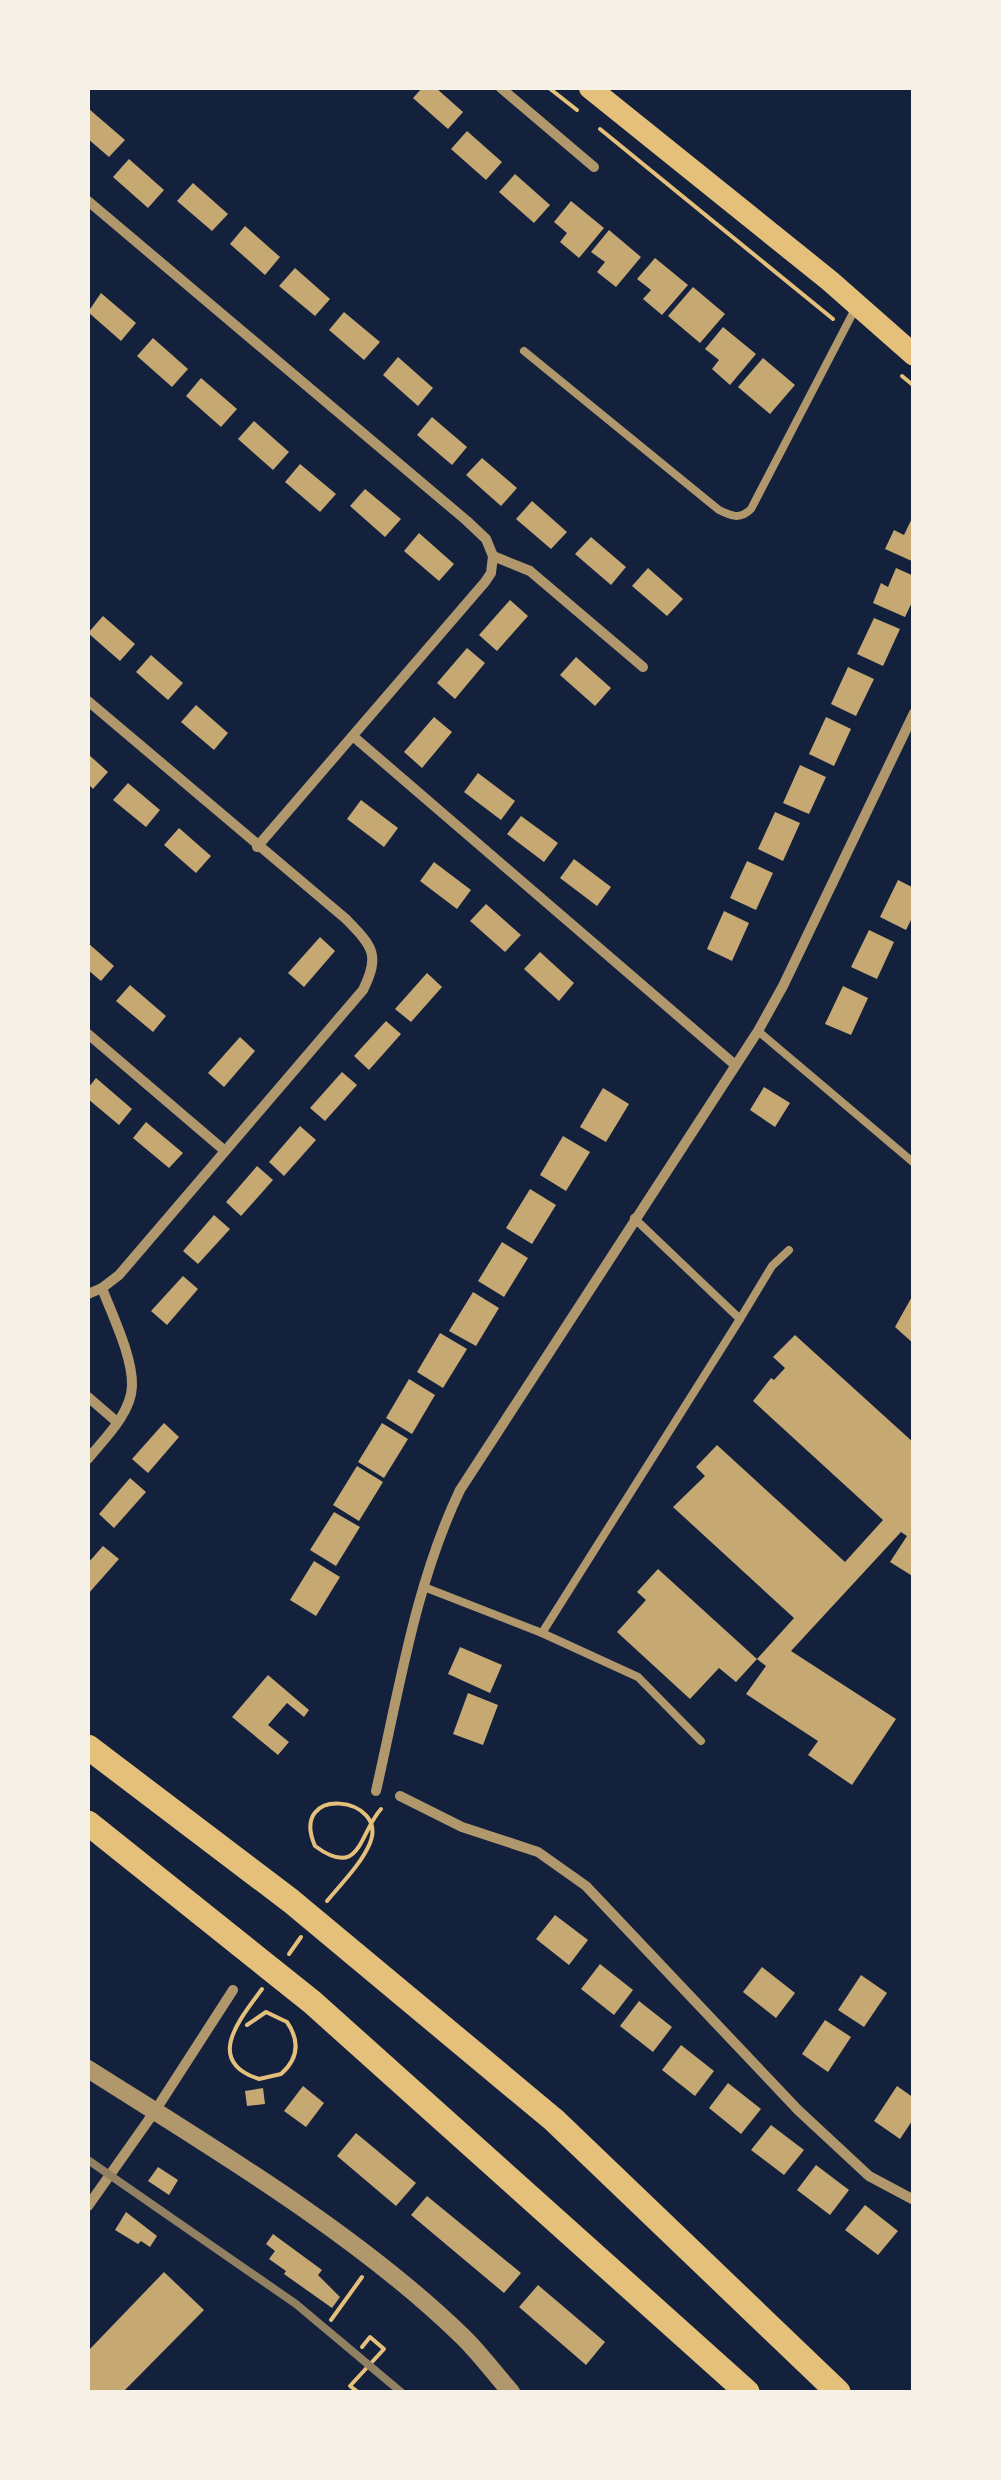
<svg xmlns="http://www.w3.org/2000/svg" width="1001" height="2480" font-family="'Public Sans',sans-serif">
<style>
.building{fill:#c6a872}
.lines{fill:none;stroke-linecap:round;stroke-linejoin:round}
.path{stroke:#e5c07b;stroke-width:4}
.service{stroke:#b1986c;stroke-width:8}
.minor{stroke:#b1986c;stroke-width:10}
.tertiary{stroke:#b1986c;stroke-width:18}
.primary{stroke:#e5c07b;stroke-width:22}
.motorway{stroke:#e5c07b;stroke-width:25}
.rail{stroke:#918062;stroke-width:8}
</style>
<rect width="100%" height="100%" fill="#14213d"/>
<!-- building -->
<g class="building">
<polygon points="422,88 436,88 463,112 448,129 413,98"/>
<polygon points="89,109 125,140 109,157 88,139"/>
<polygon points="467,131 502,162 486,180 451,149"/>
<polygon points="129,159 164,190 148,208 113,177"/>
<polygon points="515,174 550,205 534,223 499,192"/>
<polygon points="193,183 228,214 212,231 177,201"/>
<polygon points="571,201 604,228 579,258 560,242 567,233 554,222"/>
<polygon points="245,226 280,257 265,275 230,244"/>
<polygon points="609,230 641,257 616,287 597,272 605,262 591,252"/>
<polygon points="655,258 688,285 662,315 643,299 651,290 637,279"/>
<polygon points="295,268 330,299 315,316 279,286"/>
<polygon points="693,287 725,314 700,343 668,316"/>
<polygon points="101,293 136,323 121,341 88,312"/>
<polygon points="344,312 380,342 364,360 329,330"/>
<polygon points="723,327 756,354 730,385 712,369 719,360 705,349"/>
<polygon points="153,338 188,369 172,387 137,356"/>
<polygon points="398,357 433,388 418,406 383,375"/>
<polygon points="763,358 795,385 770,414 738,387"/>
<polygon points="201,378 237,409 221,427 186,396"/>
<polygon points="432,417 467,447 452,465 417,435"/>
<polygon points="254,421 289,452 273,470 238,439"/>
<polygon points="482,458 517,488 501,506 466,475"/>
<polygon points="300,464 336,494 320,512 285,482"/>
<polygon points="365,489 401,519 385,537 350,506"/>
<polygon points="532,501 567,532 551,549 516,519"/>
<polygon points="914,514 914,562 885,549 894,530 904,535"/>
<polygon points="419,533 454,564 439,581 404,551"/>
<polygon points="591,537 626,567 611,585 575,554"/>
<polygon points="648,568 683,599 667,616 632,586"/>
<polygon points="896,568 914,576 914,598 905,617 873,603 881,583 888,587"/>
<polygon points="510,600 528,616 497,651 479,635"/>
<polygon points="103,616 135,644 120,661 88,633"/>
<polygon points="874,618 900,629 883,666 857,654"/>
<polygon points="467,648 485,663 455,699 437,683"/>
<polygon points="151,655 183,683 168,700 136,672"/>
<polygon points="576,657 611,688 595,706 560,675"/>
<polygon points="848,667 874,679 856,716 831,704"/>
<polygon points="196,705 228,733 214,750 181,722"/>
<polygon points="434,717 452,732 422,768 404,752"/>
<polygon points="826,717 851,729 834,766 809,754"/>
<polygon points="88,754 108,772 93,789 88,784"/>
<polygon points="800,765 826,777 809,814 783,803"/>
<polygon points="478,773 515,801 501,820 464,792"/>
<polygon points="128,783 160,810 146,827 113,800"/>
<polygon points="361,800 398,828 384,847 347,819"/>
<polygon points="775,812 800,823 783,861 758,849"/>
<polygon points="521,816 558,843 544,862 507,834"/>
<polygon points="179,828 211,856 196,873 164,845"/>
<polygon points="574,859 611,887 597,906 560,878"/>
<polygon points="747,861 773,873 756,910 730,898"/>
<polygon points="434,862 471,890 457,909 420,881"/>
<polygon points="898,880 914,888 914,914 906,930 880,917"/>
<polygon points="486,904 521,935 505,952 470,921"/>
<polygon points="724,911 749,923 732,961 707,949"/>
<polygon points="869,930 894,942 877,979 851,967"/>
<polygon points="320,937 335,951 304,987 288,973"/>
<polygon points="88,943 114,966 101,981 88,970"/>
<polygon points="540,952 574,983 559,1001 524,969"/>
<polygon points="427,973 442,987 411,1022 395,1009"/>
<polygon points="130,985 166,1016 153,1032 116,1001"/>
<polygon points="843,986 868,998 851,1035 825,1024"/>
<polygon points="386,1021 401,1034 369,1070 354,1056"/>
<polygon points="240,1037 255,1051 224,1087 208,1073"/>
<polygon points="342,1072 357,1085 325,1121 310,1108"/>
<polygon points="96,1078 132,1109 119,1125 88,1099 88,1088"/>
<polygon points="764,1087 790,1103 775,1127 750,1110"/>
<polygon points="603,1088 629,1104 606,1142 580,1127"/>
<polygon points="146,1122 183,1153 169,1168 133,1138"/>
<polygon points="300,1126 316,1140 284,1176 269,1162"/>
<polygon points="563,1136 590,1152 566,1191 540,1175"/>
<polygon points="257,1166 273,1180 241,1216 226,1202"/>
<polygon points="530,1189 556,1205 532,1244 506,1228"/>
<polygon points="214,1215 230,1229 198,1264 183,1251"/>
<polygon points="502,1242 528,1258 504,1297 478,1281"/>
<polygon points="183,1276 198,1289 167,1325 151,1311"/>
<polygon points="473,1292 499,1308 476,1346 449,1331"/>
<polygon points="914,1293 914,1344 895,1327"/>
<polygon points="440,1333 467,1349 443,1388 417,1372"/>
<polygon points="795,1335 914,1443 914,1577 890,1562 907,1536 901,1532 791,1651 896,1719 852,1785 808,1755 818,1741 746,1694 766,1666 757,1659 736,1682 719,1668 690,1699 617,1632 646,1600 637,1592 658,1569 757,1659 794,1618 673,1507 705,1476 696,1467 717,1445 845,1562 883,1520 753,1401 771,1378 774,1380 785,1368 773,1357"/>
<polygon points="409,1379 435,1395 412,1434 386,1418"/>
<polygon points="164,1423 179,1437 148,1473 132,1459"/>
<polygon points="382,1423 408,1439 384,1478 358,1462"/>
<polygon points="357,1466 383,1482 359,1521 333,1505"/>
<polygon points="130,1478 146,1492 114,1528 99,1514"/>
<polygon points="334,1512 360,1527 336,1566 310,1550"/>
<polygon points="103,1546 119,1559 88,1594 88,1563"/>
<polygon points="314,1561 340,1577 316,1616 290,1600"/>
<polygon points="460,1647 502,1665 490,1693 448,1674"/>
<polygon points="268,1675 309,1710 304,1717 287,1703 268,1725 289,1742 278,1755 232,1717"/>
<polygon points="468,1693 498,1705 483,1745 453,1734"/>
<polygon points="555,1915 588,1940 569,1965 536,1939"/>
<polygon points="600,1964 633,1990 614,2015 581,1989"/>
<polygon points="762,1967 795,1993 776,2018 743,1992"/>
<polygon points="861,1975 887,1993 864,2027 838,2010"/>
<polygon points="639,2001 672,2027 653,2052 620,2026"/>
<polygon points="825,2020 851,2037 828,2072 802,2054"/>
<polygon points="681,2045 714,2071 695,2096 662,2070"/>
<polygon points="728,2083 761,2109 741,2134 709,2108"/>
<polygon points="303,2086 324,2103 306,2127 284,2111"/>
<polygon points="897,2086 914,2098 914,2118 900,2139 874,2121"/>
<polygon points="263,2088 265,2104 247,2106 245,2091"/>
<polygon points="771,2125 804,2150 784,2175 751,2150"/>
<polygon points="356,2133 416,2183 396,2206 337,2156"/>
<polygon points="816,2165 849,2190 830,2215 797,2190"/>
<polygon points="158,2167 178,2180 169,2195 148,2181"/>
<polygon points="427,2196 521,2273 504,2293 411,2215"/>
<polygon points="865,2205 898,2231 878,2255 845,2230"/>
<polygon points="126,2212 157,2236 150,2247 141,2241 138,2244 115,2230"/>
<polygon points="273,2234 322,2270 318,2275 340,2297 332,2308 284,2274 286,2271 269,2259 275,2251 266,2244"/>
<polygon points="164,2272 204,2310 123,2392 91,2392 88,2389 88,2351"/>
<polygon points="538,2285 605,2342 586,2365 519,2307"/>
</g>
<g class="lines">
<!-- path -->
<g class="path">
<polyline points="549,88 577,110"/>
<polyline points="600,129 833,319"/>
<polyline points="902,376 914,386"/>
<path d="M 327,1901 C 341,1884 362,1863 370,1843 C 389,1796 288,1784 315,1846 C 361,1880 359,1833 381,1809"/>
<polyline points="289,1954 301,1937"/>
<path d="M 247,2025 L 266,2012 L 287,2022 C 300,2041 299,2058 281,2074 L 259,2079 C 203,2061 241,2018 262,1989"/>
<polyline points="331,2320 362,2277"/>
<polyline points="358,2392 350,2386 384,2349 370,2337 362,2347"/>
</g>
<!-- service -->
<g class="service">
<path d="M 524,351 L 719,510 C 731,516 740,520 751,509 L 855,309"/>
<polyline points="758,1031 914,1163"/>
<polyline points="740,1319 772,1266 789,1250"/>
<polyline points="424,1587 542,1633 740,1319 634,1218"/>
<polyline points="542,1633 638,1677 701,1741"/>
</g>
<!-- minor -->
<g class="minor">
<polyline points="501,88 594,167"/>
<polyline points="88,201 467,521 486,539 493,556 530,571 643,667"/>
<path d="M 88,701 L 346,919 C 372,946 381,954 363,990 L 119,1275 L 102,1288 L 88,1294"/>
<polyline points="354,737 734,1064"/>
<polyline points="257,847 485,582 491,573 493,556"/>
<polyline points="88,1034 225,1151"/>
<polyline points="88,1397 117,1422"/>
<path d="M 88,1459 C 104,1439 131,1414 132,1386 C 133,1357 112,1315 102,1288"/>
<path d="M 376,1791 C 399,1691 415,1584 460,1490 L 758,1031 L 783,986 L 914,713"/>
<polyline points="400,1796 462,1827 538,1852 586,1886 798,2110 869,2176 914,2200"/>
<polyline points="88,2206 155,2111 233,1990"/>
</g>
<!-- tertiary -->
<path class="tertiary" d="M 88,2069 C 211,2147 356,2233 461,2335 C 479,2352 494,2373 511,2392"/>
<!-- primary -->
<polyline class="primary" points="590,88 830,281 914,355"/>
<!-- motorway -->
<g class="motorway">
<polyline points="88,1747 291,1901 554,2120 838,2392"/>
<polyline points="88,1823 312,2002 747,2392"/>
</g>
<!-- rail -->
<polyline class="rail" points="88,2160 296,2304 401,2392"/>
</g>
<!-- border -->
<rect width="1001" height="2480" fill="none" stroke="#f6f1e7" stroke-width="180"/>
</svg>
